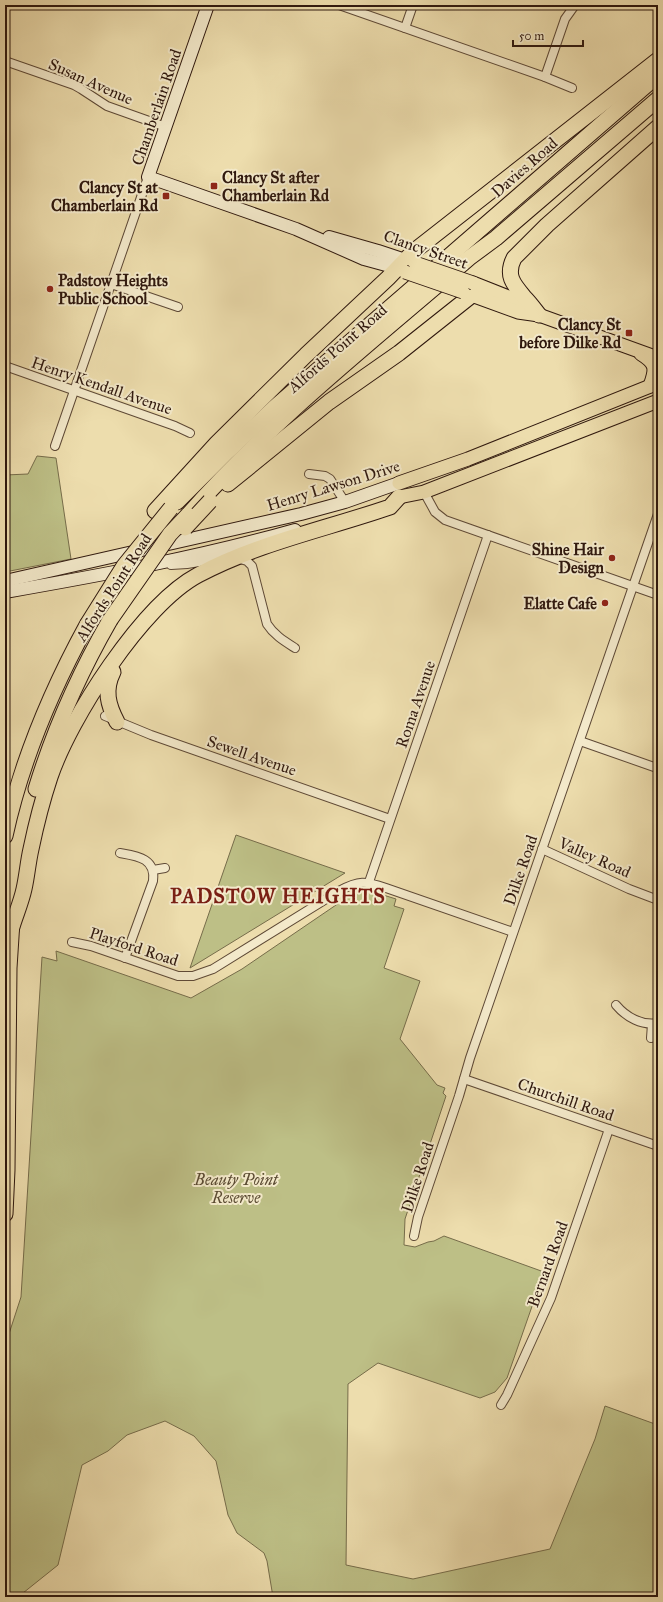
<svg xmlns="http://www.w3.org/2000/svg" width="663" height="1602" font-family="'IM FELL Great Primer',serif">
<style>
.green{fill:#bdbf86;stroke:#766c4a}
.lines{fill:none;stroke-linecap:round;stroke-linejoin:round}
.street-casing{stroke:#5e4936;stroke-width:10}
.secondary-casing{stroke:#2f180e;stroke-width:14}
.primary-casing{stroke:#2f180e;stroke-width:15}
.highway-casing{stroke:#2f180e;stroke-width:17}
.street{stroke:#f3e9ca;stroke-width:8}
.secondary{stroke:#f3e9ca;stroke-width:12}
.primary{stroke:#edddad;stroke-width:13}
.highway{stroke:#edddad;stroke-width:15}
.primary-bridge-casing{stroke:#2f180e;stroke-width:15;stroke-linecap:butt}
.highway-bridge-casing{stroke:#2f180e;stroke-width:17;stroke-linecap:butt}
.primary-bridge{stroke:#edddad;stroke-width:13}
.highway-bridge{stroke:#edddad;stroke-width:15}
.poi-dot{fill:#8f2418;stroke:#f3e9ca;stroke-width:1.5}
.labels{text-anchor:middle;stroke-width:4;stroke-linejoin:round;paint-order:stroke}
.street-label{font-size:16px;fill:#2f180e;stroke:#f3e9ca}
.poi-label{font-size:16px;font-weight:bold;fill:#2f180e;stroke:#f3e9ca;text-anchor:end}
.park-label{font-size:16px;font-style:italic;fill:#5a4a32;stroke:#f3e9ca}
.district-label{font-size:20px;font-weight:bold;letter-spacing:1px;fill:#7a1f14;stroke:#f3e9ca}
</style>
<rect width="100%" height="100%" fill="#edddad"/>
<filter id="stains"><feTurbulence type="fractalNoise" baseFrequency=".005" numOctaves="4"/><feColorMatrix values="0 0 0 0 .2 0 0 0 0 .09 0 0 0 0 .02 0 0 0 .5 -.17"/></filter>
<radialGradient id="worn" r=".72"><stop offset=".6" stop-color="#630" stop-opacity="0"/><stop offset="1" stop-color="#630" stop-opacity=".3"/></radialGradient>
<!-- green -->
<g class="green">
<polygon points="37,456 56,458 71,559 5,572 5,475 28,474"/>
<polygon points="236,835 345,873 190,968"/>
<polygon points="361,888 396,899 394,906 404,909 384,968 420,981 400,1039 437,1085 445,1088 443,1093 446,1096 405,1219 404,1245 415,1247 428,1242 434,1241 444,1236 544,1272 507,1378 495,1392 480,1398 378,1363 348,1384 346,1565 413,1579 550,1549 595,1439 605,1406 655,1424 658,1416 658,1597 273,1597 267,1561 264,1553 237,1533 228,1515 216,1461 194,1436 165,1421 127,1435 108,1451 82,1465 58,1565 18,1597 5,1597 5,1346 21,1297 42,957 57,961 56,951 191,998 242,969"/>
</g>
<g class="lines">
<defs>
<g id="street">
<polyline points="339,5 545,77 572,88"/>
<polyline points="405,28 413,5"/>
<polyline points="5,61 74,85 81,89 107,106 166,127"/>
<polyline points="545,77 565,19 575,5"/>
<polyline points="111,284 178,307"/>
<polyline points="5,366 175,426 190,433"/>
<polyline points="55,446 148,177"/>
<polyline points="309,474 325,476 330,479 345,502"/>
<polyline points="424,492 435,512 445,520 658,595"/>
<path d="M 236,558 L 247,561 L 252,566 L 267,624 C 274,635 284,641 295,648"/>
<polyline points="171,565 187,564 223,558"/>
<polyline points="105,716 151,735 390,819"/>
<polyline points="580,741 654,767"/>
<polyline points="542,849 629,889 658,900"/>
<path d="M 120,853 C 137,856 156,858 153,881 L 125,958"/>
<polyline points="153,870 165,868"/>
<polyline points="369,882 488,535"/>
<path d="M 72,942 L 91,946 L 178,976 L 193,976 L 213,969 L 339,891 C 359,880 365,881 386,888 L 513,932"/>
<path d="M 616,1005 C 626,1017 642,1026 658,1023"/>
<polyline points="651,1038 652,1024"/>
<polyline points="464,1079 658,1146"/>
<polyline points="414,1236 418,1217 459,1096 470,1058 658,514"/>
<polyline points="501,1405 507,1395 551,1298 609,1129"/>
</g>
<g id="secondary">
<polyline points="208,5 148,177 296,229 364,259 397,268"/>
<polyline points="329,237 378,251 405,260"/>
<polyline points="5,581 301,514 345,502 399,483"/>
<path d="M 5,592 C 102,575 200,557 295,530"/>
</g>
<g id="primary">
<polyline points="473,283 521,302 531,309"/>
<polyline points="463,292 518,312 539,315 658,358"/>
<path d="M 641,354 C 657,364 656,369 650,386"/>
<polyline points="399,483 468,459 658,383"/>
<polyline points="399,497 424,492 658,401"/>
</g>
<g id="highway">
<path d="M 539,315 C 535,310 530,303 525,298 C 514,285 505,276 514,258 L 547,225 L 658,127"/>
<polyline points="228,484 329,402 399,353 472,295"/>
<polyline points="177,502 227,452 274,408 658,75"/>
<polyline points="155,511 217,443 306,355 388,278 413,252 658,60"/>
<path d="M 188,515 C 271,421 374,340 469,258 L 496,238 L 658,99"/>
<path d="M 113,672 C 104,690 108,705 117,722"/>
<path d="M 36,789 C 54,730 79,674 110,620"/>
<path d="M 5,836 C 21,762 51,691 87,625"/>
<path d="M 11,930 C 15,916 21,903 24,889 C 27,876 28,862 31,849 C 36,825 42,801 50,777 C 70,718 142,605 198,575 C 258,543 326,529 390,507 L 399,497"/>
<polyline points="5,1214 7,1170 9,968 12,921"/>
</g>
</defs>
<!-- street casing -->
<use href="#street" class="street-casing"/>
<!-- secondary casing -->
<use href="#secondary" class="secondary-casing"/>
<!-- primary casing -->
<use href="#primary" class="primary-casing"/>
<!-- highway casing -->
<use href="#highway" class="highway-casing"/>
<!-- street -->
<use href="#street" class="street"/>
<!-- secondary -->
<use href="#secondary" class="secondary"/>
<!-- primary -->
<use href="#primary" class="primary"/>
<!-- highway -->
<use href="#highway" class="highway"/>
<defs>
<g id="primary-bridge">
<polyline points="415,263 473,283"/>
<polyline points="405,272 463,292"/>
</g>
<g id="highway-bridge">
<polyline points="185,528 210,501"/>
<polyline points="110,620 170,534 188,515"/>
<polyline points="87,625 124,566 171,508"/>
</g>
</defs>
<!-- primary-bridge casing -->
<use href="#primary-bridge" class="primary-bridge-casing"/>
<!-- highway-bridge casing -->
<use href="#highway-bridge" class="highway-bridge-casing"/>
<!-- primary-bridge -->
<use href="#primary-bridge" class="primary-bridge"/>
<!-- highway-bridge -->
<use href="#highway-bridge" class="highway-bridge"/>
</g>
<!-- markers -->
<g class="poi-dot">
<rect x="210" y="182" width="8" height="8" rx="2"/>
<rect x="162" y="192" width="8" height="8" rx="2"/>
<circle cx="50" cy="289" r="4"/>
<rect x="625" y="329" width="8" height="8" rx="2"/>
<circle cx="612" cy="558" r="4"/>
<circle cx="605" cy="603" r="4"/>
</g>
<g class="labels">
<!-- street labels -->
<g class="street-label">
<text transform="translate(91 81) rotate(24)" y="6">Susan Avenue</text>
<text transform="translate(156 107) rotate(-71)" y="6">Chamberlain Road</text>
<text transform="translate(524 167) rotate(-41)" y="6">Davies Road</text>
<text transform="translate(426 249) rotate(19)" y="6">Clancy Street</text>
<text transform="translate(337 348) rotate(-41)" y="6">Alfords Point Road</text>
<text transform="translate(102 385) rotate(19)" y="6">Henry Kendall Avenue</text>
<text transform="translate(333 485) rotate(-17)" y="6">Henry Lawson Drive</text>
<text transform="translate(113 587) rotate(-57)" y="6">Alfords Point Road</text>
<text transform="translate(415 704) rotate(-71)" y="6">Roma Avenue</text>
<text transform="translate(252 755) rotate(19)" y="6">Sewell Avenue</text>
<text transform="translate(595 857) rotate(24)" y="6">Valley Road</text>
<text transform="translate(520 870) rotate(-71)" y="6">Dilke Road</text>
<text transform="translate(134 946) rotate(18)" y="6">Playford Road</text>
<text transform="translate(566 1099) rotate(19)" y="6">Churchill Road</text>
<text transform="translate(417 1177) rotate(-72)" y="6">Dilke Road</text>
<text transform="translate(547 1264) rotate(-70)" y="6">Bernard Road</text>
</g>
<!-- poi labels -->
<g class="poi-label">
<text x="222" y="183" text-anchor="start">Clancy St after<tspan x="222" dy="18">Chamberlain Rd</tspan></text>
<text x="158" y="193">Clancy St at<tspan x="158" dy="18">Chamberlain Rd</tspan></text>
<text x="58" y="286" text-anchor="start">Padstow Heights<tspan x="58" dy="18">Public School</tspan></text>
<text x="621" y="330">Clancy St<tspan x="621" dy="18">before Dilke Rd</tspan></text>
<text x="604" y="555">Shine Hair<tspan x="604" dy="18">Design</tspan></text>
<text x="597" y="609">Elatte Cafe</text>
</g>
<!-- park labels -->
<g class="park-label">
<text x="236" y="1185">Beauty Point<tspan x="236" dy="18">Reserve</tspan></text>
</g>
<!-- district labels -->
<g class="district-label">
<text x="278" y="903">PADSTOW HEIGHTS</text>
</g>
</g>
<!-- margin -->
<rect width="663" height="1602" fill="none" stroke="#edddad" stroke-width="20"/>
<rect x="6" y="6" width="651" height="1590" fill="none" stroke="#2f180e" stroke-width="2"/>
<rect x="10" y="10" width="643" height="1582" fill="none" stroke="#2f180e"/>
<!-- scale -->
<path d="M513 40v6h70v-6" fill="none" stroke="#2f180e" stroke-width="2"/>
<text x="519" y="40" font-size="12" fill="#2f180e" stroke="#f3e9ca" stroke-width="3" paint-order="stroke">50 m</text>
<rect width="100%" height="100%" filter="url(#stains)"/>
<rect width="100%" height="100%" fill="url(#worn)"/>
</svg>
